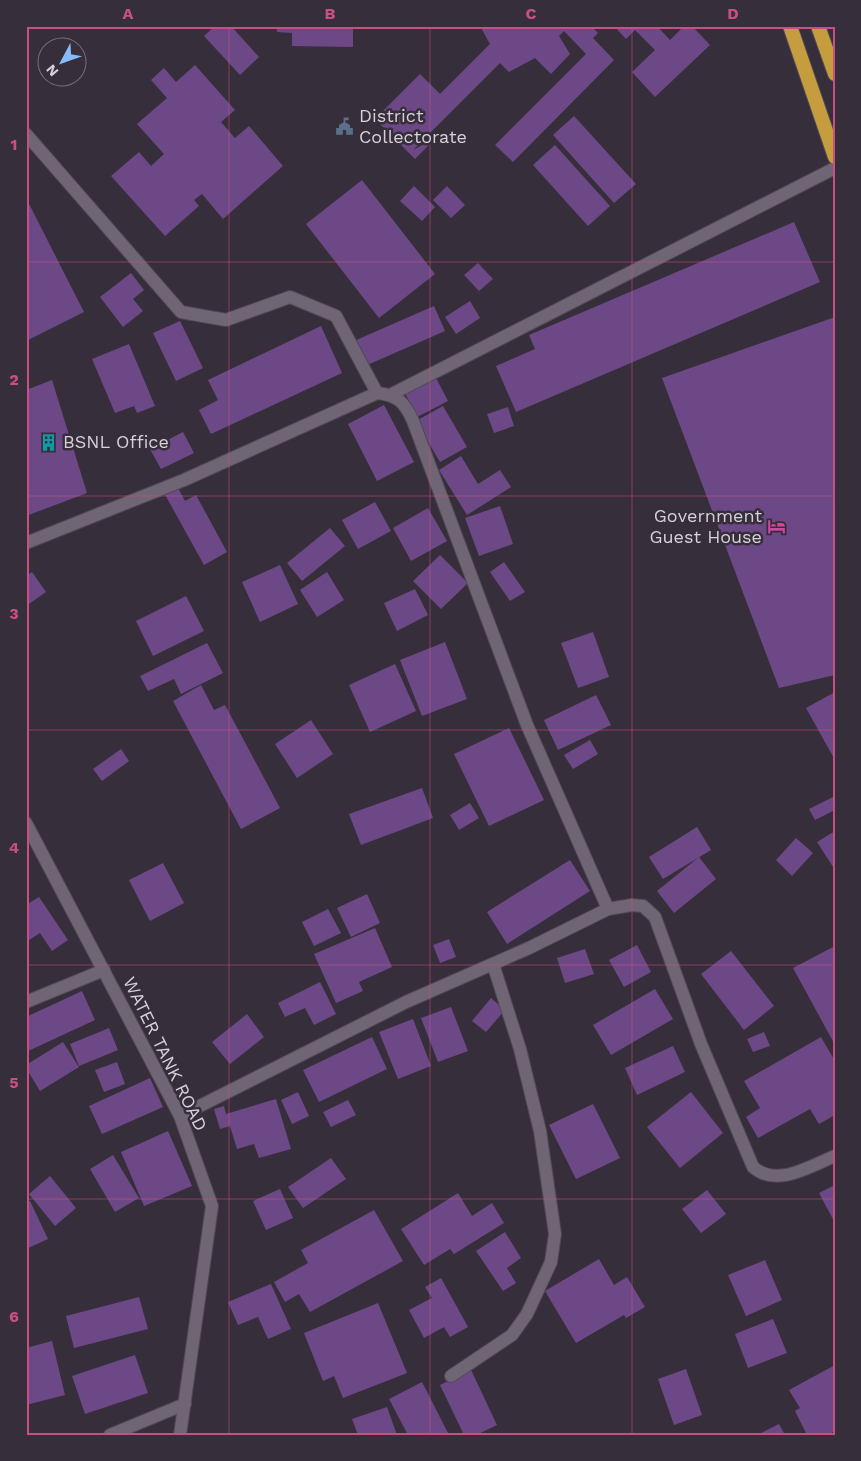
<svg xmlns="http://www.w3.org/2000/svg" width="861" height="1461" font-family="'Work Sans',sans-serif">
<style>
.building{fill:#6c4986}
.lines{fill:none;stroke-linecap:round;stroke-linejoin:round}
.minor-casing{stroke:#524a55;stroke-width:14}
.tertiary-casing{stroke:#524a55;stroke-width:14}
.trunk-casing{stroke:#524a55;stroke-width:16}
.minor{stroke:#706574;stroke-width:12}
.tertiary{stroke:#706574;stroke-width:12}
.trunk{stroke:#c59d3e;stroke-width:14}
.grid{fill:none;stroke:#c85081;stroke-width:1;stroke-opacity:0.55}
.labels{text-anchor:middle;stroke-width:5;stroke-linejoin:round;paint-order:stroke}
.poi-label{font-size:18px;fill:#d6d1d9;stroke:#372e3b;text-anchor:start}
.street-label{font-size:18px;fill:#d6d1d9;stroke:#372e3b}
.neatline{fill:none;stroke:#c85081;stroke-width:2}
.grid-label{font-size:16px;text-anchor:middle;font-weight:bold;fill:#c85081}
</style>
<rect width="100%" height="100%" fill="#372e3b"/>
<!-- building -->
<g class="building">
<polygon points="215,26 231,26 259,57 240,75 204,36"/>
<polygon points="277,26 353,26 353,47 292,46 292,33 277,32"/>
<polygon points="480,26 591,26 598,33 593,38 614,60 513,162 495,145 586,54 564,31 559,36 570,54 551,74 535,58 509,72 500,63 413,150 437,137 415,159 375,119 420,74 440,94 490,44"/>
<polygon points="614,26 657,26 670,40 684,26 692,26 710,45 655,97 632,72 655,50 635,30 626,39"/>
<polygon points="195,65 235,110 221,122 235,138 249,126 283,166 223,219 202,194 194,200 199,206 165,236 111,176 139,152 151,166 164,154 137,124 167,98 151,80 164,68 176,82"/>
<polygon points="574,116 636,184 614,203 553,135"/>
<polygon points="555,145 610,206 588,226 533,165"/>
<polygon points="362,180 435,274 379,318 306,224"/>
<polygon points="414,186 435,207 422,221 400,201"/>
<polygon points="447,186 465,205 451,218 433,200"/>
<polygon points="26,198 84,312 26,341"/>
<polygon points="794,222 820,282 516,412 496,366 535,349 529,335"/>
<polygon points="478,263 493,279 479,291 464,275"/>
<polygon points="131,273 144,290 133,299 143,311 123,327 100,297"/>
<polygon points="470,301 480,318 456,334 445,317"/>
<polygon points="434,306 445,331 365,366 354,341"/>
<polygon points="835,317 835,675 779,688 662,378"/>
<polygon points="180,321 203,368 176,381 153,333"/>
<polygon points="321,326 342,373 211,434 199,410 218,400 208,380"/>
<polygon points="129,344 155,406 137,413 134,406 115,413 92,359"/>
<polygon points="435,376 448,401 417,417 404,391"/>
<polygon points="52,380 87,493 26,516 26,390"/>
<polygon points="384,405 414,462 377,481 348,424"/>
<polygon points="443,406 467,447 440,462 416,421"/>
<polygon points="508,407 514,426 494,433 487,414"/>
<polygon points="183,432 194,453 161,469 150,449"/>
<polygon points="461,456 478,484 500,470 511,487 467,515 439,470"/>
<polygon points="176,484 185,501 196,495 227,552 204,565 163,491"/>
<polygon points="375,502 391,531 358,549 342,520"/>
<polygon points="500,506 513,544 479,556 465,518"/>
<polygon points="428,508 447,541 411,561 393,528"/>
<polygon points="330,528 345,546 302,581 287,563"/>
<polygon points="440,555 468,583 441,609 413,581"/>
<polygon points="504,562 525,592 510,601 490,572"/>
<polygon points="280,565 298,604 260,622 242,582"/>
<polygon points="32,572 46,592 26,606 26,576"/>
<polygon points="327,572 344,600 317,617 300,590"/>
<polygon points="415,589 428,615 397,631 384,603"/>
<polygon points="186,596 204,631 153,656 136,621"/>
<polygon points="593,632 609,677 578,688 561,643"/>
<polygon points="445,642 467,699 422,716 400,660"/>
<polygon points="207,643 223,673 181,694 174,679 148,691 140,676"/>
<polygon points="395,664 416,711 370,732 349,685"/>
<polygon points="201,685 214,710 225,705 280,808 241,829 173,701"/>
<polygon points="835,692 835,760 806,708"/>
<polygon points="596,695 611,725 558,750 544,720"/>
<polygon points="311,720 333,754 297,778 275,744"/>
<polygon points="509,728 544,800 489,826 454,754"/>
<polygon points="590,740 598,754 573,769 564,755"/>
<polygon points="121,749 129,761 102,781 93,769"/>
<polygon points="422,788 433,818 361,845 349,814"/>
<polygon points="835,796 835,810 815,820 809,809"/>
<polygon points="470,803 479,818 459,830 450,815"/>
<polygon points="697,827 711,850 663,879 649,857"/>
<polygon points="835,831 835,870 817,842"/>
<polygon points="796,838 813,853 792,876 776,860"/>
<polygon points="699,857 716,879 674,913 657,891"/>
<polygon points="570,860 590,891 507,944 487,912"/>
<polygon points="163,863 184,903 150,921 129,880"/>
<polygon points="367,894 380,923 351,937 337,908"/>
<polygon points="39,897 68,940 52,951 40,933 26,942 26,905"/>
<polygon points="328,909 341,933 314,946 302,922"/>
<polygon points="375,928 392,967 359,982 363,991 336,1003 314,954"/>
<polygon points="449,939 456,957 440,963 433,945"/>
<polygon points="637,945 651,972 624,987 609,960"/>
<polygon points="835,946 835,1045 793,968"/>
<polygon points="585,949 594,974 565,983 557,958"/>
<polygon points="731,951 774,1006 744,1030 701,974"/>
<polygon points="320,982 336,1014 314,1025 305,1008 285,1017 278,1003"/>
<polygon points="655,989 673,1019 611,1055 593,1025"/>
<polygon points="82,991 95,1020 26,1052 26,1017"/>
<polygon points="491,998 505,1010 486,1032 472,1021"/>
<polygon points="451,1007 468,1051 438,1062 421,1018"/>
<polygon points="247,1014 264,1037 230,1064 212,1042"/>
<polygon points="413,1019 431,1066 398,1079 379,1032"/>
<polygon points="109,1028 118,1050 79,1066 70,1044"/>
<polygon points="764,1032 770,1046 753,1052 747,1039"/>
<polygon points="372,1037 387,1069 319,1102 303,1070"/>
<polygon points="821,1037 835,1061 835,1115 819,1124 810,1109 758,1138 746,1117 760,1108 744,1081"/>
<polygon points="63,1042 79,1067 40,1091 26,1068 26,1065"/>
<polygon points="673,1046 685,1072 637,1095 625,1068"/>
<polygon points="117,1062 125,1084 104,1092 95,1070"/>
<polygon points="150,1078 163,1107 102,1134 89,1106"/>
<polygon points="298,1092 309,1116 292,1124 281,1100"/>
<polygon points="691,1092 723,1133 680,1168 647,1127"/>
<polygon points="276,1099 291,1149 259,1158 254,1144 237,1149 230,1126 220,1129 214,1109 224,1106 226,1114"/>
<polygon points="348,1100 356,1115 331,1127 323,1112"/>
<polygon points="593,1104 620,1158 576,1179 549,1125"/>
<polygon points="168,1131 192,1186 144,1206 121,1152"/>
<polygon points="113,1155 139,1198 115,1212 90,1169"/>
<polygon points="331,1158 346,1179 303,1208 288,1187"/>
<polygon points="50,1176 76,1208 55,1226 29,1194"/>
<polygon points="835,1185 835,1223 819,1193"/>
<polygon points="280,1189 293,1218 266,1230 253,1201"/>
<polygon points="707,1190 726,1214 701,1233 682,1209"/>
<polygon points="458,1193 472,1216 492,1203 504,1223 454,1254 450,1249 424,1265 401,1229"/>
<polygon points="30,1201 48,1239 26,1249 26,1203"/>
<polygon points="374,1210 403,1261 310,1312 299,1294 285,1302 274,1282 308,1263 301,1250"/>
<polygon points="505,1232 521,1258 507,1268 516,1283 503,1291 476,1251"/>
<polygon points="599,1259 614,1285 627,1277 645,1307 626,1318 624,1315 576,1343 545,1291"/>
<polygon points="765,1260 782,1300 746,1316 728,1275"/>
<polygon points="441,1278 468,1327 450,1337 444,1327 424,1338 409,1310 432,1298 425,1287"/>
<polygon points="271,1284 291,1329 268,1339 258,1317 238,1325 228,1302"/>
<polygon points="139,1297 148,1329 74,1348 66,1316"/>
<polygon points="378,1303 407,1373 343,1398 334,1376 323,1381 304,1333"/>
<polygon points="773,1319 787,1353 748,1368 735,1334"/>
<polygon points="52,1341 65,1395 26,1405 26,1348"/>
<polygon points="135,1355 148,1393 85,1414 72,1376"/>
<polygon points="835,1365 835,1431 828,1435 807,1435 795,1411 800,1408 789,1390"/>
<polygon points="686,1369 702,1415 674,1425 658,1379"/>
<polygon points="471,1370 497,1425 476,1435 464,1435 440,1385"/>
<polygon points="422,1382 449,1435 408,1435 389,1399"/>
<polygon points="387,1407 397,1435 358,1435 352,1419"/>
<polygon points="779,1424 785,1435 757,1435"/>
</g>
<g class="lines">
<defs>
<g id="minor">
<polyline points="26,134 181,312 226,320 290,297 336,316 377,393"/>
<polyline points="392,394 835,168"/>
<path d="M 26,543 L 184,480 L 377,393 C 398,395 405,403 413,421 L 527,725 L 608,909"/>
<polyline points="26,1002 104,970"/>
<path d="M 180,1116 L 406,1002 L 529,948 L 608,909 L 632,905 L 643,906 L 655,917 L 701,1044 L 753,1167 C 777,1188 810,1166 835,1156"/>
<polyline points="451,1376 512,1335 527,1314 551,1262 555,1234 540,1131 520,1049 493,964"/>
<polyline points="110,1435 185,1404"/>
</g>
<polyline id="tertiary" points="26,823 180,1116 212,1206 180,1435"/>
<g id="trunk">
<polyline points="790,26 835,157"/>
<polyline points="818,26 835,74"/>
</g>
</defs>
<!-- minor casing -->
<use href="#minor" class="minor-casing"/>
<!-- tertiary casing -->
<use href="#tertiary" class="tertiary-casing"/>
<!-- trunk casing -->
<use href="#trunk" class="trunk-casing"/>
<!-- minor -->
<use href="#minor" class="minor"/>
<!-- tertiary -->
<use href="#tertiary" class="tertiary"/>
<!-- trunk -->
<use href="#trunk" class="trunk"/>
</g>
<!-- grid -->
<path class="grid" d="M 229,26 L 229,1435M 430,26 L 430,1435M 632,26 L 632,1435M 26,262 L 835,262M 26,496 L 835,496M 26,730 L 835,730M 26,965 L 835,965M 26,1199 L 835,1199"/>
<!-- icons -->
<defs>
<symbol id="civic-bare" viewBox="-9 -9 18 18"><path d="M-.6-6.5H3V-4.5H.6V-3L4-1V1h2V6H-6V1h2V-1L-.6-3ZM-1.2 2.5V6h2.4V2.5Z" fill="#5c6f8a" stroke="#372e3b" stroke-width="2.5" paint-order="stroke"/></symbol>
<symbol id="building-bare" viewBox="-9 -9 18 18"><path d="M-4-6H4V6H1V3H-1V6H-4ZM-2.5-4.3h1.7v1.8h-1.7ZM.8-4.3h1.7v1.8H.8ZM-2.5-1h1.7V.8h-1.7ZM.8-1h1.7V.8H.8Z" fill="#0f9aa8" stroke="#372e3b" stroke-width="2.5" paint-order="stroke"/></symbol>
<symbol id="hotel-bare" viewBox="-9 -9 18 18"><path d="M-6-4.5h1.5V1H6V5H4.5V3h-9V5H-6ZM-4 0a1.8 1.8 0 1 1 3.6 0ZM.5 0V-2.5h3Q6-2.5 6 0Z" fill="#d1479c" stroke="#372e3b" stroke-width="2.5" paint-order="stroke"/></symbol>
</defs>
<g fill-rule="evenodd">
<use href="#civic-bare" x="332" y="114" width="25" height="25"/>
<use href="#building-bare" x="36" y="430" width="25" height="25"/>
<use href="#hotel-bare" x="764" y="514" width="25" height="25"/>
</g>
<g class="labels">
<!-- poi labels -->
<g class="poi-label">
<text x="359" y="122">District<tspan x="359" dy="21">Collectorate</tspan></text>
<text x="63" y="448">BSNL Office</text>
<text x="762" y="522" text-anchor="end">Government<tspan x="762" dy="21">Guest House</tspan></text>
</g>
<!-- street labels -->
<g class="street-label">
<text transform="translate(165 1054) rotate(64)" y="6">WATER TANK ROAD</text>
</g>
</g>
<!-- border -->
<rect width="861" height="1461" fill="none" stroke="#372e3b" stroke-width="55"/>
<!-- north arrow -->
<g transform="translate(62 62) rotate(229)"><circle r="24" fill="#372e3b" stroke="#776f7a"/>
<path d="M0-4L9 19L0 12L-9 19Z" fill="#84bcfb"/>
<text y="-8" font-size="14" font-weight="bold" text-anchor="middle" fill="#d6d1d9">N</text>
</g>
<rect x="28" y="28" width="806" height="1406" class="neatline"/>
<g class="grid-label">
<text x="128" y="19">A</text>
<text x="330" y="19">B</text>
<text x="531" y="19">C</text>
<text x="733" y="19">D</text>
<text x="14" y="150">1</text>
<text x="14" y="385">2</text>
<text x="14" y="619">3</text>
<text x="14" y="853">4</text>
<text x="14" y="1088">5</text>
<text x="14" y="1322">6</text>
</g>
</svg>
